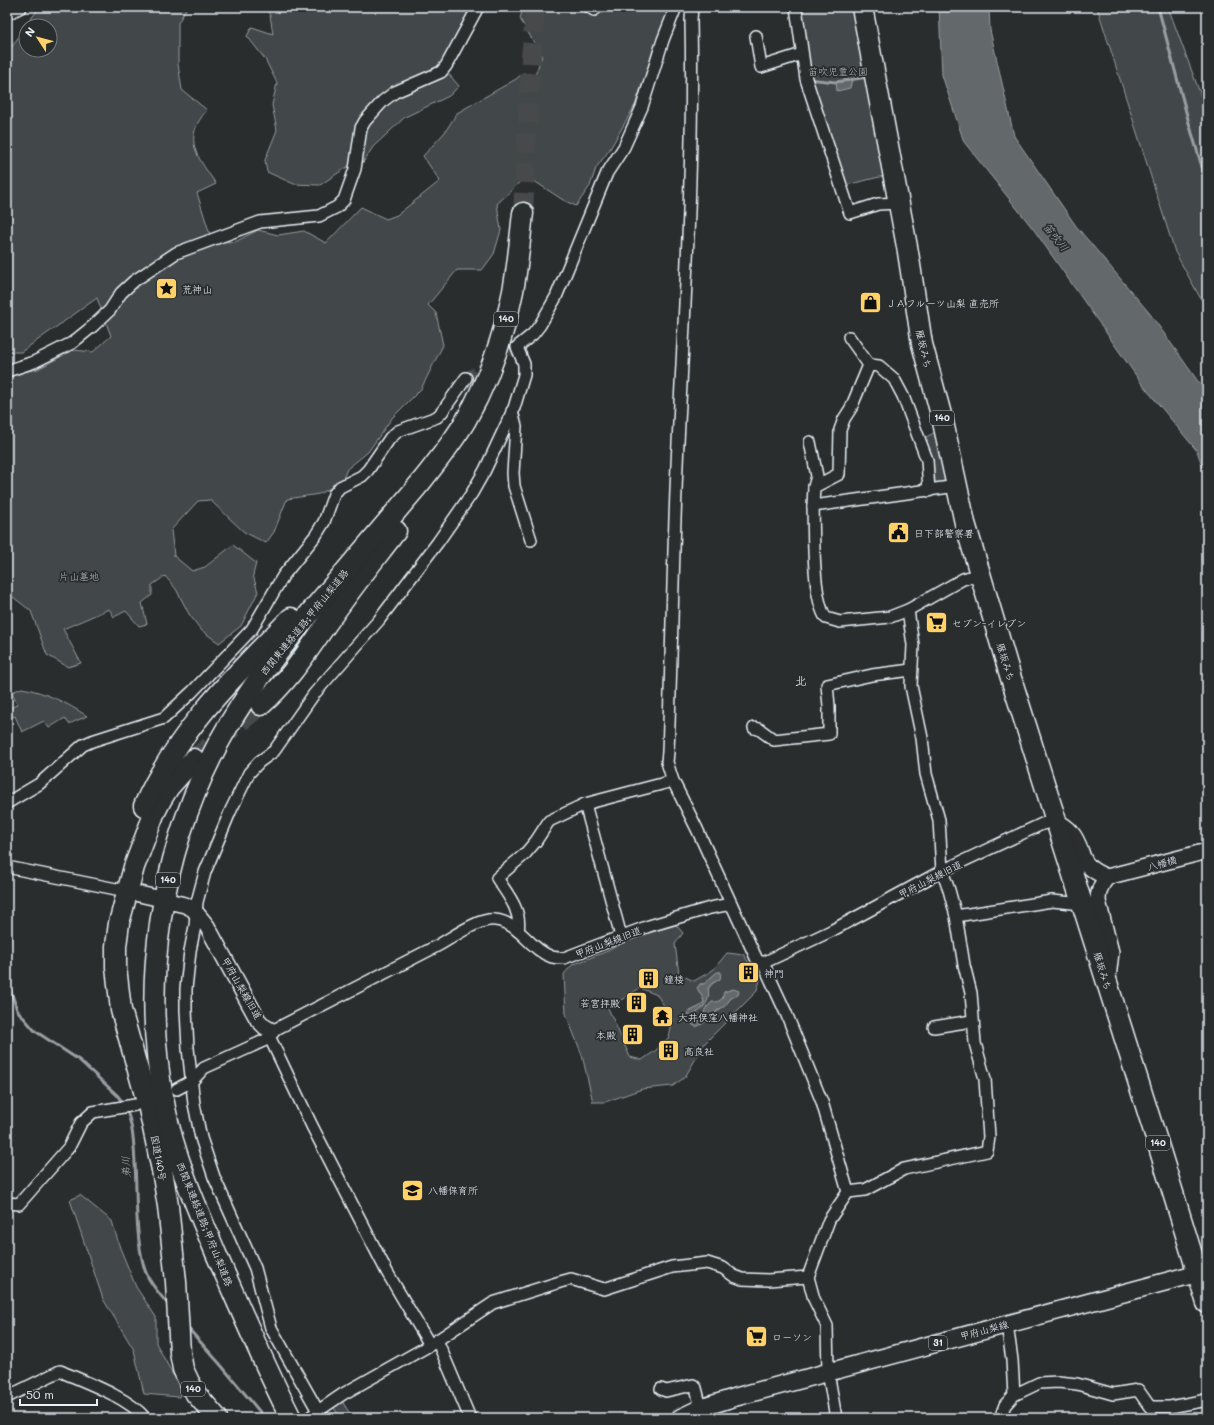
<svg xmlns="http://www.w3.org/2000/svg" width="1214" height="1425" font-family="Mali,'Klee One',sans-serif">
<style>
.green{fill:#424648;stroke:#959ca0;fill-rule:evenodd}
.water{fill:#63686b;stroke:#989fa3}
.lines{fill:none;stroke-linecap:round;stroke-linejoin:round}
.stream{stroke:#989fa3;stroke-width:3}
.street-tunnel{stroke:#464a4c;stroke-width:11;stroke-dasharray:11 5.5;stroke-linecap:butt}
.highway-tunnel{stroke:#464a4c;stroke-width:20;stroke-dasharray:20 10;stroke-linecap:butt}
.street-casing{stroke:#e8f1f8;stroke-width:14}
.secondary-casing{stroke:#e8f1f8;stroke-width:18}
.primary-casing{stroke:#e8f1f8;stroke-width:20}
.highway-casing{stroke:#e8f1f8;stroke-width:23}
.street{stroke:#2a2d2e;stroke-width:11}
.secondary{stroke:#2a2d2e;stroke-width:15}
.primary{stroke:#2a2d2e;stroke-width:17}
.highway{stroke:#2a2d2e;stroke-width:20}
.labels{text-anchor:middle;stroke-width:3.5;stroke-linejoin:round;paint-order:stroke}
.shield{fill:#2a2d2e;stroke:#afb6bb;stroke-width:1}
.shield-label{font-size:9px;font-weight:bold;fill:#e8f1f8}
.park-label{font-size:10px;fill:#aeb5ba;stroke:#2a2d2e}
.poi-label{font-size:10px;fill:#e8f1f8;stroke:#2a2d2e;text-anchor:start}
.street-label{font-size:10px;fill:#e8f1f8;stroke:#2a2d2e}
.water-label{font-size:11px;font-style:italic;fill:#acb3b9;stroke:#2a2d2e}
.quarter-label{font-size:12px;fill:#e8f1f8;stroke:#2a2d2e}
</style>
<rect width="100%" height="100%" fill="#2a2d2e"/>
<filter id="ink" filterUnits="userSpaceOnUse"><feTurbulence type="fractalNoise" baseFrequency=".025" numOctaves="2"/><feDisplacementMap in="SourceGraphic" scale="8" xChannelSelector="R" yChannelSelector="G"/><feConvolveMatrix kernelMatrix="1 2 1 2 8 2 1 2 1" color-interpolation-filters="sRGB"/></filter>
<g filter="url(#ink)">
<!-- green -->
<g class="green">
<path d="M 40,7 L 187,7 L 178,23 L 178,64 L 182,90 L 207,110 C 181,140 198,157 216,184 L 197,193 L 212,241 L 235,242 L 258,230 L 278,235 L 304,231 L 326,243 L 361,207 L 386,219 L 397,215 L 440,181 L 423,156 L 445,132 L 457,113 L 516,79 L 523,73 L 535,75 L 542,56 L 520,19 L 523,7 L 670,7 L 666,20 L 653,49 L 650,61 L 635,105 L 610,149 L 596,168 L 590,186 L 576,206 L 563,200 L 531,179 L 521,181 L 497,204 L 501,230 L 494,254 L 482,270 L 457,270 L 428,305 L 436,313 L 443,345 L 421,389 L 392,418 L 368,452 L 347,469 L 341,483 L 319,494 L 287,499 L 274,532 L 266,543 L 244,532 L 210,500 L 198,501 L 171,530 L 174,556 L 192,571 L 205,567 L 233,545 L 256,563 L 253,575 L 258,592 L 241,626 L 219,643 L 201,630 L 189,614 L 176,589 L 165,576 L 152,585 L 152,595 L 142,603 L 147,624 L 139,626 L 126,611 L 114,617 L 109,609 L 63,629 L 81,663 L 68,667 L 47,655 L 31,611 L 13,597 L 7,599 L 7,375 L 38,369 L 73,350 L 93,352 L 111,336 L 97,298 L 21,352 L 7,352 L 7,54 L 30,20 ZM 26,26 L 50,26 L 50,50 L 26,50 Z"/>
<polygon points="265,7 474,7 441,65 459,86 449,96 405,117 373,147 362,164 347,167 320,185 294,184 267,172 265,160 277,130 272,105 277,83 265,59 247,36 252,27 273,34 270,15"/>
<polygon points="800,7 858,7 892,174 846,185 806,79"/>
<polygon points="1097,7 1168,7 1207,112 1207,160 1204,161 1207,170 1207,310 1175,252"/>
<polygon points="940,430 950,485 929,489 920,440"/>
<path d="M 22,688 C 45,692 67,703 87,716 L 69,724 L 65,718 L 49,728 L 44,721 L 22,732 L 15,716 L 9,718 L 7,709 L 17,705 L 12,692 Z"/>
<path d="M 676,925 L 683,933 L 675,944 L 679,974 L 694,981 L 713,970 L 727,953 L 744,955 L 760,981 L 756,992 L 705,1043 L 685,1077 L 673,1086 L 642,1089 L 605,1102 L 593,1102 L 582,1055 L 566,1014 L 564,974 L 572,965 L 605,952 L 635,937 ZM 717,972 L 720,979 C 705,987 707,993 703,1008 L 695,1014 L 694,1018 L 698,1021 C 713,1012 711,1001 731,998 C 723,1008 712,1016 702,1024 L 687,1018 L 688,1012 L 699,1007 L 704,1003 L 703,998 L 699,992 L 700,984 L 704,984 ZM 640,988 L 657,995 L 673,1019 L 669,1037 L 655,1051 L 642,1060 L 630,1057 L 608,1008 Z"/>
<polygon points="80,1195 112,1221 120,1248 136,1287 156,1317 156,1343 173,1375 184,1386 179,1397 144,1394 134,1350 103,1299 70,1200"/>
<polygon points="342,1401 352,1417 341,1418 333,1407"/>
</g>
<!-- water -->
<g class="water">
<polygon points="939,7 989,7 990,30 1014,136 1076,226 1151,315 1207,394 1207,479 1197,451 1142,384 1034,230 964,142 942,75"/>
<polygon points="852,79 850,88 837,91 836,82"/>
<path d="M 717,972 L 721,972 L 720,979 L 711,984 L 708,989 C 711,1000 704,1008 695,1014 L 694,1018 L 698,1021 L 703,1018 L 705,1009 L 712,1002 L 717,1002 L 722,999 L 724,992 L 733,989 L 739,991 L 738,995 L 731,998 L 725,1006 L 718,1010 L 702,1024 L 696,1027 L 690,1023 L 687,1018 L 688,1012 L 699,1007 L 704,1003 L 703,998 L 697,988 L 700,984 L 704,984 Z"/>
</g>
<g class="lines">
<!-- stream -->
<g class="stream">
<polyline points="1158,7 1189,123 1207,184"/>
<polyline points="808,79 836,82 868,77"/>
<polyline points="7,925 10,937 7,967 10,988 17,1010 35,1031 79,1060 117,1095 124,1104"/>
<path d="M 126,1109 C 133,1125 134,1145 135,1163 C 137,1197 135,1234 144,1267 C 148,1282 160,1294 169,1306"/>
<polyline points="187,1327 220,1364 265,1418"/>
</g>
<!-- street-tunnel -->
<polyline class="street-tunnel" points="466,378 517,347"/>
<!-- highway-tunnel -->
<g class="highway-tunnel">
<polyline points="523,213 531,57 536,7"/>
<polyline points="194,759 261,705"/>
</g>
<defs>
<g id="street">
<polyline points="589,7 594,10 598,7"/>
<path d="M 692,7 L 691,20 C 694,161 685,302 678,443 C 673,546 672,649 668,752 L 667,762 L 673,781 L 697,829 L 757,960 L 763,963"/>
<polyline points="796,7 806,79 850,213 878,204 900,203"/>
<polyline points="7,14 21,7"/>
<polyline points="756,36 761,67 802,54"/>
<polyline points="849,337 869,365 879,366 894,379 903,396 927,460 929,491"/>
<polyline points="869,365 851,408 844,419 840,430 839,474 814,487 813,506 957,486"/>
<polyline points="7,371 34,362 72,343 93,326 110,310 121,293 134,281 176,253 260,222 319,216 337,207 344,200 355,169 361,128 365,121 383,101 395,92 441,72 446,66 478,7"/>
<polyline points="512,411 516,426 513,473 514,486 531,540"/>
<polyline points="810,442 817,476 814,487"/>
<path d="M 813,506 C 814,532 812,598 826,618 L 840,622 L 890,617 L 908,610 L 963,579 L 980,574"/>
<polyline points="754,728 759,729 774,740 829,734 829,706 827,685 872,675 911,670"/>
<polyline points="7,803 39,784 83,745 92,741 164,718 192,692 252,629 283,576 316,535 324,522 334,494 340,487 362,476 368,470 390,438 398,431 437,417 442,412 466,378"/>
<polyline points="585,804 621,936"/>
<polyline points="7,867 126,891"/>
<polyline points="956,916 1052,901 1083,904"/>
<path d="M 518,931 C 522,910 507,894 497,878 L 525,854 L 536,841 L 549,821 L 585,804 L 673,781"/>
<polyline points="763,963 831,931 942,871 1042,824 1056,821"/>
<polyline points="763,963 786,1013 822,1102 848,1192"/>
<polyline points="934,1027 972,1021"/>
<polyline points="177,1089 192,1081 204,1068 270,1038"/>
<polyline points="7,1203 19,1204 69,1147 81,1123 93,1112 135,1105"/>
<polyline points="1007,1324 1012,1360 1014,1395"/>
<polyline points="437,1340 470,1418"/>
<path d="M 430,1345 L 387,1272 L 312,1126 L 270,1038 L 272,1031 C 326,1003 381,975 435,947 C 451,939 477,918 495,920 C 519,922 530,950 552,957 C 556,958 561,958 564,958 L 649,926 L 710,908 L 731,904"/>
<polyline points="661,1389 666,1391 693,1385 696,1388 701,1408"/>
<path d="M 7,1397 L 60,1371 C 85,1382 128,1397 145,1418"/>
<polyline points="318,1411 271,1328 255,1268 214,1177 201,1138 194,1104 188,1048 186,1010 186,989 190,951 195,926 197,902 205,872 230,812 249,773 259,762 274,751 314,694 379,620 438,542 472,493 485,470 514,408 524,375 524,364 517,347 533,334 540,325 556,297 607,173 624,147 642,107 663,40 676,7"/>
<polyline points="309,1418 318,1411 343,1394 430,1345 493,1303 560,1282 571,1279 604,1289 672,1267 707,1263 723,1268 734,1276 742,1279 768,1280 808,1277"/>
<polyline points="836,1418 828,1372 827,1326 814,1299 808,1277 829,1220 848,1192 865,1190 904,1169 987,1151 989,1137 985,1079 975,1043 971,993 964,965 956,916 949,890 942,871 939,820 926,774 922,738 911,686 913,645 908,610"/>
<polyline points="1000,1418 1005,1405 1014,1395 1039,1383 1058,1382 1077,1384 1113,1394 1138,1390 1150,1407 1170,1407 1207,1400"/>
</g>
<g id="secondary">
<path d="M 1056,821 C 1062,824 1067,827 1071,832 C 1087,852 1075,865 1107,877 L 1207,851"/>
<path d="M 1107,877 C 1101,885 1098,891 1098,901 L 1111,952 L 1108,978"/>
<polyline points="126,891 157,898"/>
<polyline points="172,902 185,905 193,909 207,926 258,1020 265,1027 272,1031"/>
</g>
<polyline id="primary" points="680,1418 701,1408 736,1397 1198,1273"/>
<g id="highway">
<polyline points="862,7 908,252 922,344 943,422 965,523 1010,675 1157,1141 1207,1303"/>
<path d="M 261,705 C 289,681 309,649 330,619 C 351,589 374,560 396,531"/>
<polyline points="194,759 169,787 161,800 154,814 134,867 119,923 116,946 116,967 121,1010 149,1109 162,1170 168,1206 176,1282 180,1353 183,1369 189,1382 196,1394 217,1418"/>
<path d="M 144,806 C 177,731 234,676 291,618"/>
<path d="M 291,1418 C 264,1365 241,1310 217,1256 C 197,1208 175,1159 165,1108 C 140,985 160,853 219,742 C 252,681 298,626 343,574 C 369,543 395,513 421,482 C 437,462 453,442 466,420 C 488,381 504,335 513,291 C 518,265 520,239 523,213"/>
</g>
</defs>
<!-- street casing -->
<use href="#street" class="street-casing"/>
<!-- secondary casing -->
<use href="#secondary" class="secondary-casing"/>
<!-- primary casing -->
<use href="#primary" class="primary-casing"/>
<!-- highway casing -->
<use href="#highway" class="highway-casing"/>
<!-- street -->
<use href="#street" class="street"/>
<!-- secondary -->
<use href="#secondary" class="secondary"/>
<!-- primary -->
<use href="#primary" class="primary"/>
<!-- highway -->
<use href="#highway" class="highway"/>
</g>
</g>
<!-- icons -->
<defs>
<symbol id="sight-square" viewBox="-11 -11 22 22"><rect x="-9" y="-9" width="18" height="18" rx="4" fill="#ffd166" stroke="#2a2d2e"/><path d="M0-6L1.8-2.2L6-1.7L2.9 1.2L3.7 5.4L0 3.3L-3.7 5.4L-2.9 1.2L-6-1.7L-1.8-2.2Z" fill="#111"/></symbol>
<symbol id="shop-square" viewBox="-11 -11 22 22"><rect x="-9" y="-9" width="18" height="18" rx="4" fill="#ffd166" stroke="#2a2d2e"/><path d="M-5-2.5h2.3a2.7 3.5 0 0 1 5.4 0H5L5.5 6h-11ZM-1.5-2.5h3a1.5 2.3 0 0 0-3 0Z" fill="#111"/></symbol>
<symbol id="civic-square" viewBox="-11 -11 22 22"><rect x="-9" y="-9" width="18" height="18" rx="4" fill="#ffd166" stroke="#2a2d2e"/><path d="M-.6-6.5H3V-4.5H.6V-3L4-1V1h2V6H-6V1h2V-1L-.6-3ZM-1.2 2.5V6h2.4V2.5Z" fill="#111"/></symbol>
<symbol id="supermarket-square" viewBox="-11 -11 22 22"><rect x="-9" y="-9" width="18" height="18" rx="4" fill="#ffd166" stroke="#2a2d2e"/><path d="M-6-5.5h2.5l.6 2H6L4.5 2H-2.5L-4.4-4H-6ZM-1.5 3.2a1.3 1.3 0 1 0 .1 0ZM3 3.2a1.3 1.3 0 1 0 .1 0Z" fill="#111"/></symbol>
<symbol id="building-square" viewBox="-11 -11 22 22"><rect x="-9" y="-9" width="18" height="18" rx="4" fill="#ffd166" stroke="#2a2d2e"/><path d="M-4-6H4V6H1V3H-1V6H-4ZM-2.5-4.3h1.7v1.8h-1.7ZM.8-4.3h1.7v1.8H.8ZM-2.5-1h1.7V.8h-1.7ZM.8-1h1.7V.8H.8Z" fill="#111"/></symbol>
<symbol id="temple-square" viewBox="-11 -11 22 22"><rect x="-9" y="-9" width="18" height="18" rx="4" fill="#ffd166" stroke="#2a2d2e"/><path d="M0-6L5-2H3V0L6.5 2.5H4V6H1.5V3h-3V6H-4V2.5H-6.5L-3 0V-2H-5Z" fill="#111"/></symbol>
<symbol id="school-square" viewBox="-11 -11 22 22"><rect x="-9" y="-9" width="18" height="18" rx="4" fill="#ffd166" stroke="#2a2d2e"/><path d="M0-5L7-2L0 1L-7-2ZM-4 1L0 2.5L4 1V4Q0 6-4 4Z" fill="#111"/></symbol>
</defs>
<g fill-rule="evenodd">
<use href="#sight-square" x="154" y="276" width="25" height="25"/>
<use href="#shop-square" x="858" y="290" width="25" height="25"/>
<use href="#civic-square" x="886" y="520" width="25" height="25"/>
<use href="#supermarket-square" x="924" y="610" width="25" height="25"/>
<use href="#building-square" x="736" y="960" width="25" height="25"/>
<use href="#building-square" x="636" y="966" width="25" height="25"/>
<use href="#building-square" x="624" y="990" width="25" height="25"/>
<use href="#temple-square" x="650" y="1004" width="25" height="25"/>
<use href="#building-square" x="620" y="1022" width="25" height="25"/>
<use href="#building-square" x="656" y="1038" width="25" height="25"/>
<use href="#school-square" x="400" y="1178" width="25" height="25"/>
<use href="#supermarket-square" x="744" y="1324" width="25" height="25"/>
</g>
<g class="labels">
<!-- shield labels -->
<g class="shield">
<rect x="494" y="312" width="24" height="14" rx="3"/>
<rect x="930" y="411" width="24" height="14" rx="3"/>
<rect x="156" y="873" width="24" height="14" rx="3"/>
<rect x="1146" y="1136" width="24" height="14" rx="3"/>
<rect x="929" y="1336" width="18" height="14" rx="3"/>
<rect x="181" y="1382" width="24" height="14" rx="3"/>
</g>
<g class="shield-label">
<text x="506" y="322">140</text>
<text x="942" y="421">140</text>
<text x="168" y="883">140</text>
<text x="1158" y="1146">140</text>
<text x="938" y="1346">31</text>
<text x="193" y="1392">140</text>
</g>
<!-- park labels -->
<g class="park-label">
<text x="838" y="75">笛吹児童公園</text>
<text x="79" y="580">片山墓地</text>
</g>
<!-- poi labels -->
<g class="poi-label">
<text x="182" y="293">荒神山</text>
<text x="886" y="307">ＪＡフルーツ山梨 直売所</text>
<text x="914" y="537">日下部警察署</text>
<text x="952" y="627">セブン-イレブン</text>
<text x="764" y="977">神門</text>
<text x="664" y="983">鐘楼</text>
<text x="620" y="1007" text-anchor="end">若宮拝殿</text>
<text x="678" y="1021">大井俣窪八幡神社</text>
<text x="616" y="1039" text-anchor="end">本殿</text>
<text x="684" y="1055">高良社</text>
<text x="428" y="1194">八幡保育所</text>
<text x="772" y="1341">ローソン</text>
</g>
<!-- street labels -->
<g class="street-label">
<text transform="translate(924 349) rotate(77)" y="4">雁坂みち</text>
<text transform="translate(304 622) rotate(-51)" y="4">西関東連絡道路;甲府山梨道路</text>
<text transform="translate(1006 662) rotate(73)" y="4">雁坂みち</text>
<text transform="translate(1162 863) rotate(-15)" y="4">八幡橋</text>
<text transform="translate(930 879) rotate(-27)" y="4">甲府山梨線旧道</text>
<text transform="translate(608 942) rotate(-21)" y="4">甲府山梨線旧道</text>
<text transform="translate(1103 971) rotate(73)" y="4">雁坂みち</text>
<text transform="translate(242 988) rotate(60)" y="4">甲府山梨線旧道</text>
<text transform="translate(159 1158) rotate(79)" y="4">国道140号</text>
<text transform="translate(205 1224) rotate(68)" y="4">西関東連絡道路;甲府山梨道路</text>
<text transform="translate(984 1330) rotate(-15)" y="4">甲府山梨線</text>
</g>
<!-- water labels -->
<g class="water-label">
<text transform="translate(1056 237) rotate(51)" y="4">笛吹川</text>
<text transform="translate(126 1167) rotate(-93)" y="4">弟川</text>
</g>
<!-- quarter labels -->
<g class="quarter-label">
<text x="801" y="685">北</text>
</g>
</g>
<!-- margin -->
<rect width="1214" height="1425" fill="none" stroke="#2a2d2e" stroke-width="24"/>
<rect x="12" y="12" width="1190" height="1401" fill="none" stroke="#e8f1f8" stroke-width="1.5" filter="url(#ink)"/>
<!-- north arrow -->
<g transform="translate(38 38) rotate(306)"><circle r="19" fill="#2a2d2e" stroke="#767b7f"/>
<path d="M0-3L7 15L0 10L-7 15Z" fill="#ffd166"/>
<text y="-6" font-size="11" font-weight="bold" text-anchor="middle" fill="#e8f1f8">N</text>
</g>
<!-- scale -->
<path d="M20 1399v6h77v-6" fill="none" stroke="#e8f1f8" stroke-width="2"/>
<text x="26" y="1399" font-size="12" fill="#e8f1f8" stroke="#2a2d2e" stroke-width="3" paint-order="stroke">50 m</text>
</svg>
